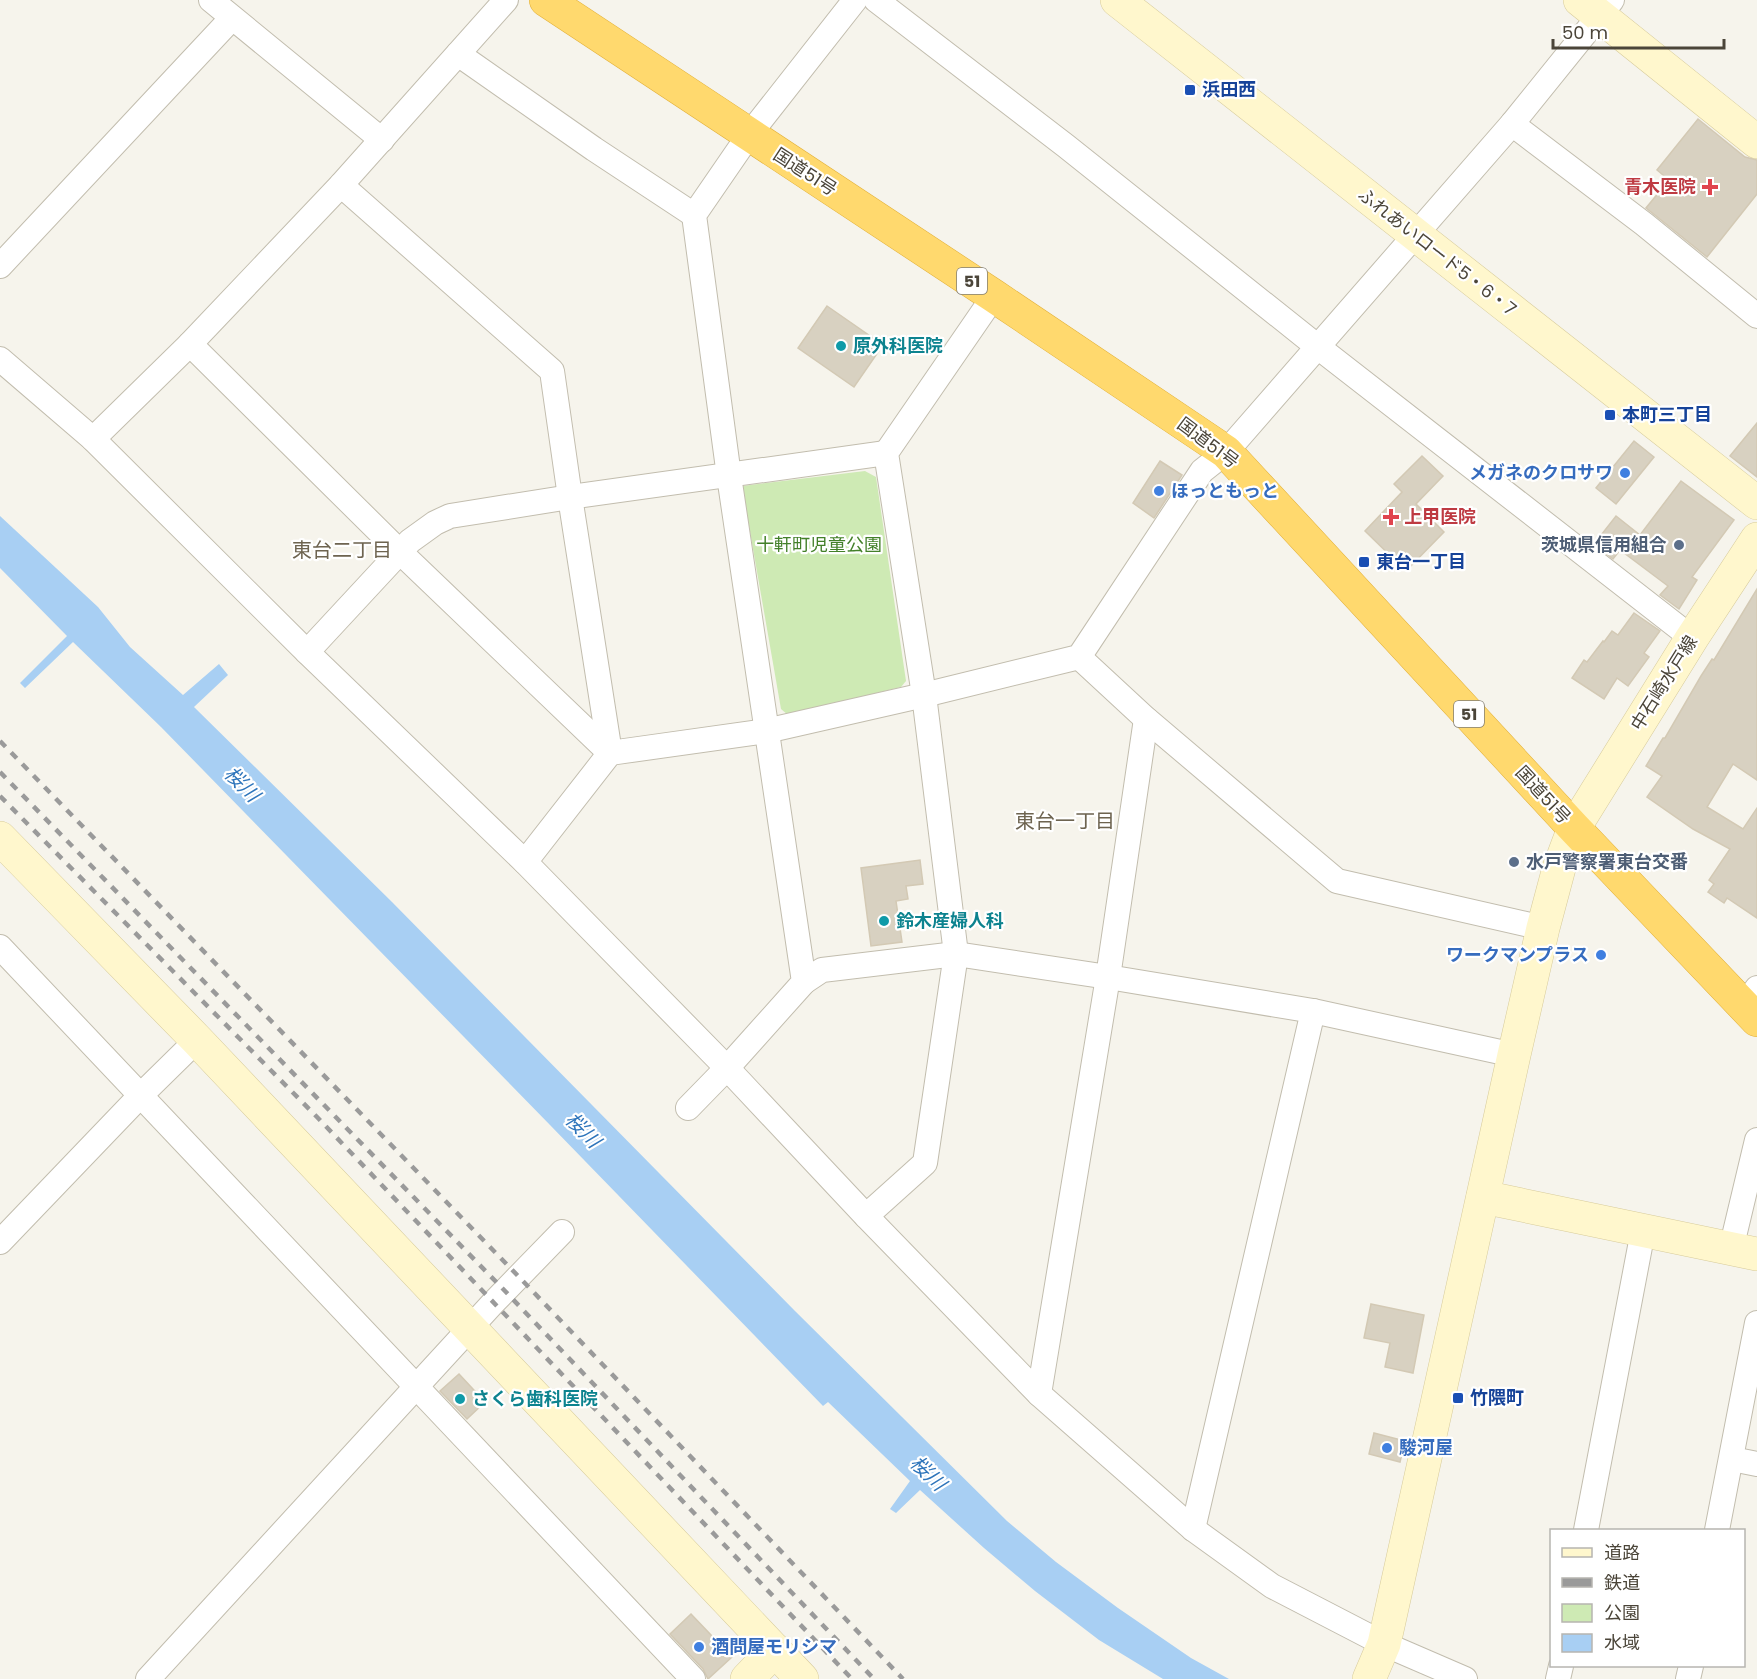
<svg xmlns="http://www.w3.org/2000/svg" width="1757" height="1679" font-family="Poppins,'Noto Sans JP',sans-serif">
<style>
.green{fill:#ceeab4}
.water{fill:#a8cff3}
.building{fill:#d8d1c1;stroke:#d3c9b4;stroke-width:1.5}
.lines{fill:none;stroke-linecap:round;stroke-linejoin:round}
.street-casing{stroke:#c2bdae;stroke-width:26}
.secondary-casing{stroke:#d7cb9b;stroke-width:34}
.highway-casing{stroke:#e2b03a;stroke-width:34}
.street{stroke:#fff;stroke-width:24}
.secondary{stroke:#fff7cd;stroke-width:33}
.highway{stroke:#ffd96e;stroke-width:33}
.rail{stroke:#9a9a9a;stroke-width:4.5;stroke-dasharray:8 8;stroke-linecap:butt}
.transit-dot{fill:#1a4fb4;stroke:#fff;stroke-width:2}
.health-dot{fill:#e0444e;stroke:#fff;stroke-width:2}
.culture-dot{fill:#0f9aa8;stroke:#fff;stroke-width:2}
.shop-dot{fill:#3f7fe0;stroke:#fff;stroke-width:2}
.service-dot{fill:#5c6f8a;stroke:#fff;stroke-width:2}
.labels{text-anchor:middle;stroke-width:4.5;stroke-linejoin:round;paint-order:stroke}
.shield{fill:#fff;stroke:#817d74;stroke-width:1.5}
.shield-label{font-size:16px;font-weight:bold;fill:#4b4539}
.transit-label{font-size:18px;font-weight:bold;fill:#164399;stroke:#fff;text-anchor:start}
.street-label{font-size:18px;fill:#4b4539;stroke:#fff}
.health-label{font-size:18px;font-weight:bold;fill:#be3a42;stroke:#fff;text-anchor:end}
.culture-label{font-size:18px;font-weight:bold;fill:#0d838f;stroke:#fff;text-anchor:start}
.shop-label{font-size:18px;font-weight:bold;fill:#366cbe;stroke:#fff;text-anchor:start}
.park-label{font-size:18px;fill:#438029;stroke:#fff}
.service-label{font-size:18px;font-weight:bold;fill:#4e5e75;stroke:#fff;text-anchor:end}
.neighbourhood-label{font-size:20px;fill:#6e6450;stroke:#fff}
.water-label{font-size:20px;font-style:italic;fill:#2e75bb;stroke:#fff}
</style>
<rect width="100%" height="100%" fill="#f6f4ec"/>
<!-- green -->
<polygon class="green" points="865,471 876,477 906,681 901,687 788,715 781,709 742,486"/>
<!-- water -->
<polygon class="water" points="0,516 98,607 130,647 183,695 219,664 228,675 194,707 392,902 795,1311 1007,1521 1056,1562 1118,1608 1191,1658 1229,1679 1163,1679 1099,1640 1035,1591 984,1548 920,1490 896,1513 890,1509 910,1481 828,1402 823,1406 550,1125 161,727 73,642 25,688 20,683 67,636 0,568"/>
<!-- building -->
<g class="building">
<polygon points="1698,119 1745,157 1757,160 1757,194 1707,257 1646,208 1669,180 1657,170"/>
<polygon points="827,306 883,345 854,387 798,348"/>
<polygon points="1757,423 1757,477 1730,456"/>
<polygon points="1634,441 1654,457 1616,504 1596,488"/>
<polygon points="1422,456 1443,476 1416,504 1444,532 1406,571 1365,531 1402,492 1394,484"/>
<polygon points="1160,461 1182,475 1154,518 1133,503"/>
<polygon points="1681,481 1734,520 1692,577 1697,580 1679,609 1660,595 1668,586 1620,550 1613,559 1594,544 1616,516 1640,535"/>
<polygon points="1757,589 1757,780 1733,764 1707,807 1743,829 1757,808 1757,918 1727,898 1724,903 1708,892 1714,884 1709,880 1730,849 1693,829 1647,797 1662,776 1646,766 1663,738 1665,738 1701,676 1712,659 1714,660"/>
<polygon points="1634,613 1660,631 1644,653 1649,657 1628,686 1617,678 1604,699 1572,678 1584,660 1587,662 1603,641 1604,642 1612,631 1618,635"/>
<polygon points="920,860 923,884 906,886 908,899 896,901 902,942 871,946 861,868"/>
<polygon points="1371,1304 1424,1315 1413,1373 1385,1367 1390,1343 1364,1338"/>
<polygon points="459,1374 485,1402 467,1419 440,1391"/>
<polygon points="1374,1433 1405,1441 1400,1462 1369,1454"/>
<polygon points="691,1614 732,1657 708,1679 703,1669 670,1634"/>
</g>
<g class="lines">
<defs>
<g id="street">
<polyline points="211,0 382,140"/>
<polyline points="876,0 1066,146 1318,347 1692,638"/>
<polyline points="458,54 594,149 694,215"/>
<polyline points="1512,124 1644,224 1757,316"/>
<polyline points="341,185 552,371 570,497 610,753 525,862"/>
<polyline points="0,266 232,18"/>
<polyline points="190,344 400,552 610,753 766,731 924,695 1079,657 1202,471 1226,452 1512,124 1612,0"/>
<polyline points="0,359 93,439 307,652 525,862 727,1068 866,1216 1039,1394 1193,1529 1272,1586 1384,1644 1465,1679"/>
<polyline points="93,439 190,344 341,185 506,0"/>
<polyline points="307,652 410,541 435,523 450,516 570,497 886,453"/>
<polyline points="1079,657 1146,719 1337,881 1543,928"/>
<polyline points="0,947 693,1679"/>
<polyline points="804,982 822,970 956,954 1108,977 1313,1011 1514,1055"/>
<polyline points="1744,1006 1757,988"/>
<polyline points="688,1108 727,1068 804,982 729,476 694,215 749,135 855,0"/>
<polyline points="866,1216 925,1163 956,954 924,695 886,453 994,296"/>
<polyline points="0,1242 140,1096 197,1040"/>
<polyline points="1731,1249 1757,1140"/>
<polyline points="1039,1394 1108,977 1146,719"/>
<polyline points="1732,1459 1757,1464"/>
<polyline points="1193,1529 1313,1011"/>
<polyline points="1586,1530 1643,1231"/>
<polyline points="1717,1530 1757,1323"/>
<polyline points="148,1679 493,1303 562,1232"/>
<polyline points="1558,1679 1561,1666"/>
<polyline points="1688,1679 1691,1666"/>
</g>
<g id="secondary">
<polyline points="1117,0 1757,503"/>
<polyline points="1580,0 1757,142"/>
<polyline points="0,838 197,1040 802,1679"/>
<polyline points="1483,1197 1757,1254"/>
<polyline points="747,1679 775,1650"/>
<polyline points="1369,1679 1384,1644 1514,1055 1543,928 1559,868 1574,828 1692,638 1757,539"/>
</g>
<polyline id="highway" points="546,0 994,296 1226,452 1574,828 1757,1020"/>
</defs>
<!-- street casing -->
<use href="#street" class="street-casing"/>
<!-- secondary casing -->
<use href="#secondary" class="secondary-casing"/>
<!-- highway casing -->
<use href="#highway" class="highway-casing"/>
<!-- street -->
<use href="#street" class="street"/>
<!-- secondary -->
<use href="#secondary" class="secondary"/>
<!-- highway -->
<use href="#highway" class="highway"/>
<!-- rail -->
<g class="rail">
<polyline points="0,741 521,1279 903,1679"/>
<polyline points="0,772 505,1291 874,1679"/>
<polyline points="0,796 317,1117 852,1679"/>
</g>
</g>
<!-- markers -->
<g class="transit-dot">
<rect x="1184" y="84" width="12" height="12" rx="3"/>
<rect x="1604" y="409" width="12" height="12" rx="3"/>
<rect x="1358" y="556" width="12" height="12" rx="3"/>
<rect x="1452" y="1392" width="12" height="12" rx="3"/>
</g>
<g class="health-dot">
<path d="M1707 178h6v6h6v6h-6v6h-6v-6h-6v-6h6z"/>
<path d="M1388 508h6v6h6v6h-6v6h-6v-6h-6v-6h6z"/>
</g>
<g class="culture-dot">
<circle cx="841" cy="346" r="6"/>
<circle cx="884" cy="921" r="6"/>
<circle cx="460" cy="1399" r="6"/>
</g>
<g class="shop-dot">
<circle cx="1625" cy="473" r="6"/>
<circle cx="1159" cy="491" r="6"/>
<circle cx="1601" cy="955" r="6"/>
<circle cx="1387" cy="1448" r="6"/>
<circle cx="699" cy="1647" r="6"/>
</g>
<g class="service-dot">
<circle cx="1679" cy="545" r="6"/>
<circle cx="1514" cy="862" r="6"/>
</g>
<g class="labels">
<!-- shield labels -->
<g class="shield">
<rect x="957" y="268" width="30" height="26" rx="4.5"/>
<rect x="1454" y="701" width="30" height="26" rx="4.5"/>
</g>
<g class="shield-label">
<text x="972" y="287">51</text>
<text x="1469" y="720">51</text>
</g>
<!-- transit labels -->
<g class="transit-label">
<text x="1202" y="96">浜田西</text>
<text x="1622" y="421">本町三丁目</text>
<text x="1376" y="568">東台一丁目</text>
<text x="1470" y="1404">竹隈町</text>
</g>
<!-- street labels -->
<g class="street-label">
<text transform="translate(805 172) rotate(33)" y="6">国道51号</text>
<text transform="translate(1437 252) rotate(38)" y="6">ふれあいロード5・6・7</text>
<text transform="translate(1208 443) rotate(37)" y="6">国道51号</text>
<text transform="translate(1664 683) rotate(-58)" y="6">中石崎水戸線</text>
<text transform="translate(1543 795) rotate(47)" y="6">国道51号</text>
</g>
<!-- health labels -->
<g class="health-label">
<text x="1696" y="193">青木医院</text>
<text x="1404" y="523" text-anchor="start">上甲医院</text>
</g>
<!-- culture labels -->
<g class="culture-label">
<text x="853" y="352">原外科医院</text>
<text x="896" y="927">鈴木産婦人科</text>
<text x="472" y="1405">さくら歯科医院</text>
</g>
<!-- shop labels -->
<g class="shop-label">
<text x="1613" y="479" text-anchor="end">メガネのクロサワ</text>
<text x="1171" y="497">ほっともっと</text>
<text x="1589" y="961" text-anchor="end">ワークマンプラス</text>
<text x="1399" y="1454">駿河屋</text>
<text x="711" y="1653">酒問屋モリシマ</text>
</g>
<!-- park labels -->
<g class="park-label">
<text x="819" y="551">十軒町児童公園</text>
</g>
<!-- service labels -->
<g class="service-label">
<text x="1667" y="551">茨城県信用組合</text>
<text x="1526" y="868" text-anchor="start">水戸警察署東台交番</text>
</g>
<!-- neighbourhood labels -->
<g class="neighbourhood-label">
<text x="342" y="557">東台二丁目</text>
<text x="1065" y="828">東台一丁目</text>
</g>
<!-- water labels -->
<g class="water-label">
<text transform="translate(242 784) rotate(45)" y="7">桜川</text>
<text transform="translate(583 1130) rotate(45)" y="7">桜川</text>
<text transform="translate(928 1473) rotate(44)" y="7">桜川</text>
</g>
</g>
<!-- legend -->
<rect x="1550" y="1529" width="195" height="138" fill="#ffffff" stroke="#b7b5b0" stroke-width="1.5"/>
<rect x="1562" y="1548" width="30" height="9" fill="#fff7cd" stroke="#b7b5b0" stroke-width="1.5"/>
<text x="1604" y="1559" font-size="18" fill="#4b4539">道路</text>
<rect x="1562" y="1578" width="30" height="9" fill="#9a9a9a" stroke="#b7b5b0" stroke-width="1.5"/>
<text x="1604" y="1589" font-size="18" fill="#4b4539">鉄道</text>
<rect x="1562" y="1604" width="30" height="18" fill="#ceeab4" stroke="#b7b5b0" stroke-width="1.5"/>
<text x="1604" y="1619" font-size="18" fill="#4b4539">公園</text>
<rect x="1562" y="1634" width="30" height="18" fill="#a8cff3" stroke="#b7b5b0" stroke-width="1.5"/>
<text x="1604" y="1649" font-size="18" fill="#4b4539">水域</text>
<!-- scale -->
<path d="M1553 39v9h171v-9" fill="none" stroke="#4b4539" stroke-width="3"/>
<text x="1562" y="39" font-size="18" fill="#4b4539" stroke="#ffffff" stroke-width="4.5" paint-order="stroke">50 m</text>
</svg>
